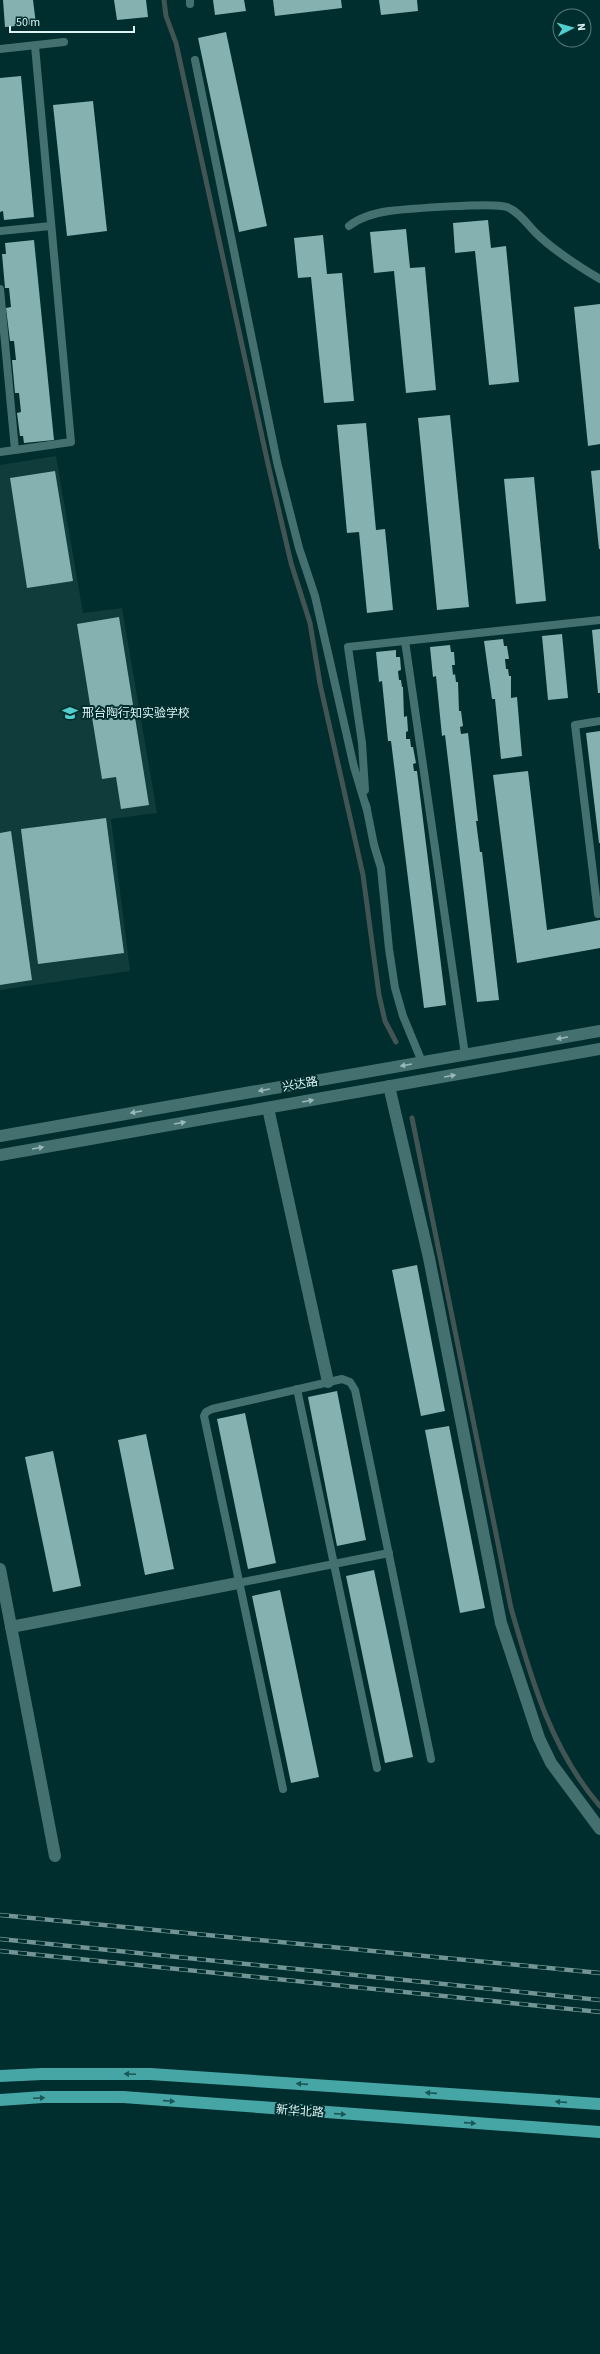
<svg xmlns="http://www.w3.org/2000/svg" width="600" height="2354" font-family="'Source Sans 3','Noto Sans SC',sans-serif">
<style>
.built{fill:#103c3c}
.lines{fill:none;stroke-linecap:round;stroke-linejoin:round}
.stream{stroke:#435454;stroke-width:5}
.building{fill:#85b2b1}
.lane{stroke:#457070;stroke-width:8}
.street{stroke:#457070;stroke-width:12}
.secondary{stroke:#457070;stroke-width:12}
.primary{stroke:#46a5a5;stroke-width:12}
.rail-casing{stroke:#739494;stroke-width:4.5}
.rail{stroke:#002d2d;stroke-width:3;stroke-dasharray:9;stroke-linecap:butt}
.oneway{fill:#99b9b9}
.oneway2{fill:#185757}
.labels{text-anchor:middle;stroke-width:4;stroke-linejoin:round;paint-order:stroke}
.poi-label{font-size:12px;fill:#def4f4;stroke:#002d2d;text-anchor:start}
.street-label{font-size:12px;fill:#def4f4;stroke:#002d2d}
</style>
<rect width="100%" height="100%" fill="#002d2d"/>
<!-- built -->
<polygon class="built" points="56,456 83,613 122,608 157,813 111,819 130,971 0,990 0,465"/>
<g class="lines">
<!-- stream -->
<g class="stream">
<polyline points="164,0 166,16 176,43 268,464 291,563 310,623 320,684 363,875 379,995 385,1021 396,1042"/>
<path d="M 412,1118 L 511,1608 C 531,1678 551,1750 600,1806"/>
</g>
</g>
<!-- building -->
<g class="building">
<polygon points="3,0 33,0 36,24 5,27"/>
<polygon points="114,0 146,0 148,17 117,20"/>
<polygon points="213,0 244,0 246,11 215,15"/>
<polygon points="273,0 341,0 342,8 275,16"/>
<polygon points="379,0 417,0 418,11 381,15"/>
<polygon points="226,32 267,226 239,232 198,38"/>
<polygon points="21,76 34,217 4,220 3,211 0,212 0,78"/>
<polygon points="93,101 107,231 67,236 53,105"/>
<polygon points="488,220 491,248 506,246 519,382 489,385 475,251 455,253 453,223"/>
<polygon points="406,229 410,268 425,267 436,390 406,393 394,271 374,273 370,232"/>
<polygon points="323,235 327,274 342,273 354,401 324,403 311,277 298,278 294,238"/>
<polygon points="34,240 54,440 24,443 23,436 20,436 17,413 21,412 19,393 15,393 12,360 16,360 14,341 10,341 6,308 11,307 9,288 5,288 2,254 6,254 5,243"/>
<polygon points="600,304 600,444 588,446 574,307"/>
<polygon points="450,415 469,607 437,610 418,418"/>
<polygon points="366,423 376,530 385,529 393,610 367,613 359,532 347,533 337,425"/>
<polygon points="600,470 600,549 599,549 591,471"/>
<polygon points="55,471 73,581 27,588 10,478"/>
<polygon points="534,477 546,601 516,604 504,479"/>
<polygon points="119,617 149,805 121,809 116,777 102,779 77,624"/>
<polygon points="600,629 600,693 598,693 592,630"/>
<polygon points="562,634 568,698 548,700 542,636"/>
<polygon points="503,639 504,646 507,646 509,659 505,659 506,669 508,669 509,676 511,676 511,698 517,697 522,756 501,759 495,699 492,699 484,641"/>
<polygon points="450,645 451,652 454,652 455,665 452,665 453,675 455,674 456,682 458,682 459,711 461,711 463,726 460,727 461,734 468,733 478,821 476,821 480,852 482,852 499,1000 477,1002 445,735 442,736 436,676 433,677 430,647"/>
<polygon points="396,650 396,657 400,657 401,670 398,671 399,680 401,680 402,687 403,687 404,717 407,716 408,731 406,732 406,739 410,739 411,747 413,747 416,763 413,764 414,771 417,771 446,1005 424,1008 391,741 388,741 382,681 379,682 376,652"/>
<polygon points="600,731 600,843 599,843 586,733"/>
<polygon points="528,771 547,930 600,920 600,948 517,963 493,775"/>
<polygon points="106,818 124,953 38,964 21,829"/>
<polygon points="11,831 32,980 0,985 0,833"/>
<polygon points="417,1265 445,1411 421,1416 392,1270"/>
<polygon points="337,1391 366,1540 337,1546 308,1397"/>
<polygon points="245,1413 276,1563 248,1569 217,1419"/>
<polygon points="449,1426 485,1608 460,1613 425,1430"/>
<polygon points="146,1434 174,1569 145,1575 118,1440"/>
<polygon points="53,1451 81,1586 53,1592 25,1457"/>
<polygon points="374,1570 413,1757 385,1763 346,1576"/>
<polygon points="280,1590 319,1777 291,1783 252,1596"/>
</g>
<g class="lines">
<!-- lane -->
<g class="lane">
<polyline points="190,0 190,4"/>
<polyline points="0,49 64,42"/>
<polyline points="195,60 277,462 299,548 315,596 354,767 367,810"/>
<path d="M 349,226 C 360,217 375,213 389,211 C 406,209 494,202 507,207 C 520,212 528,226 538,235 C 557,253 578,266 600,279"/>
<polyline points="0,231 51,226"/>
<polyline points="0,289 15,450 0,452"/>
<polyline points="15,450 71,442 35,46"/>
<polyline points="405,641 465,1055"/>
<polyline points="365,790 362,743 348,647 600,620"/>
<polyline points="366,805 374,845 381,868 389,949 395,988 403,1016 422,1062"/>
<polyline points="598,914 575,725 600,721"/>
<polyline points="297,1389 377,1768"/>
<polyline points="238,1583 389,1553"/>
<polyline points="283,1789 204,1416 206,1412 212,1409 342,1379 350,1382 355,1390 431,1759"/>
</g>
<!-- street -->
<g class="street">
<polyline points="389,1086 429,1258 501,1623 539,1738 551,1763 600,1829"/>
<polyline points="268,1108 328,1382"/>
<polyline points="0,1569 55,1856"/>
<polyline points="11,1627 238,1583"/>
</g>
<!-- secondary -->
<g class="secondary">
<polyline points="0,1136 600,1031"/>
<polyline points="0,1155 600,1049"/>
</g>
<!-- primary -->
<g class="primary">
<polyline points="0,2076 42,2074 150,2074 600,2104"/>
<polyline points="0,2100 43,2097 123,2097 600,2132"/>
</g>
<defs>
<g id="rail">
<polyline points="0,1915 600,1973"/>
<polyline points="0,1939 600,2000"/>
<polyline points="0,1951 600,2012"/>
</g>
</defs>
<!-- rail casing -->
<use href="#rail" class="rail-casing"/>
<!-- rail -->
<use href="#rail" class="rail"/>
</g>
<!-- one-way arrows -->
<defs><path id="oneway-solid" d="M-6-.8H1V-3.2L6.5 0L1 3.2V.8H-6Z"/></defs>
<g class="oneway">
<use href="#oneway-solid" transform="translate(562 1038) rotate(170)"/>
<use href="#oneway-solid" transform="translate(406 1065) rotate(170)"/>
<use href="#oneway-solid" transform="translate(450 1076) rotate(-10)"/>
<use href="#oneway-solid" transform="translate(264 1090) rotate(170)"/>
<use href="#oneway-solid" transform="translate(308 1101) rotate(-10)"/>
<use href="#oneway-solid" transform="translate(136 1112) rotate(170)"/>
<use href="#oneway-solid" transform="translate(180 1123) rotate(-10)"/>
<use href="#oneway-solid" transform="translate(38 1148) rotate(-10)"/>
</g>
<g class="oneway2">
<use href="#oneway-solid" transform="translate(130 2074) rotate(-178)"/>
<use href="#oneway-solid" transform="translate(302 2084) rotate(-176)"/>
<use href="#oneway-solid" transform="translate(431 2093) rotate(-176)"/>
<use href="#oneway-solid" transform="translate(39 2098) rotate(-3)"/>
<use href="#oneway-solid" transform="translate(169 2101) rotate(4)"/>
<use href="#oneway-solid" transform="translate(561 2102) rotate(-176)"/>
<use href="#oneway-solid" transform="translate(340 2114) rotate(4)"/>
<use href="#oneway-solid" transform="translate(470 2123) rotate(4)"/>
</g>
<!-- icons -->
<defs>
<symbol id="school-bare" viewBox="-9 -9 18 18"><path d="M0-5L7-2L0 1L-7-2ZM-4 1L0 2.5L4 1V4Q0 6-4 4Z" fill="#52cdcd" stroke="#002d2d" stroke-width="2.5" paint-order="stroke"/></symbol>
</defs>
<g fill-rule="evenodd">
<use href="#school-bare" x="59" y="702" width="22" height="22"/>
</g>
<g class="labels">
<!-- poi labels -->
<g class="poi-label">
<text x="82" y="717">邢台陶行知实验学校</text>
</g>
<!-- street labels -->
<g class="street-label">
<text transform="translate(300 1084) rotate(-10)" y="4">兴达路</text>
<text transform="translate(300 2111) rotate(4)" y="4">新华北路</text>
</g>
</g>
<!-- north arrow -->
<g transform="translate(572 28) rotate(84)"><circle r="19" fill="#002d2d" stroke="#597d7d"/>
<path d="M0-3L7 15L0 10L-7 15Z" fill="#52cdcd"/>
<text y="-6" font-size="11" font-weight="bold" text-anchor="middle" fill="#def4f4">N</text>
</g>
<!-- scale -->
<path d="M10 26v6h124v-6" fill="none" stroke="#def4f4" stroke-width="2"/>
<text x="16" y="26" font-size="12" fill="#def4f4" stroke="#002d2d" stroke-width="3" paint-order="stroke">50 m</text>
</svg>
